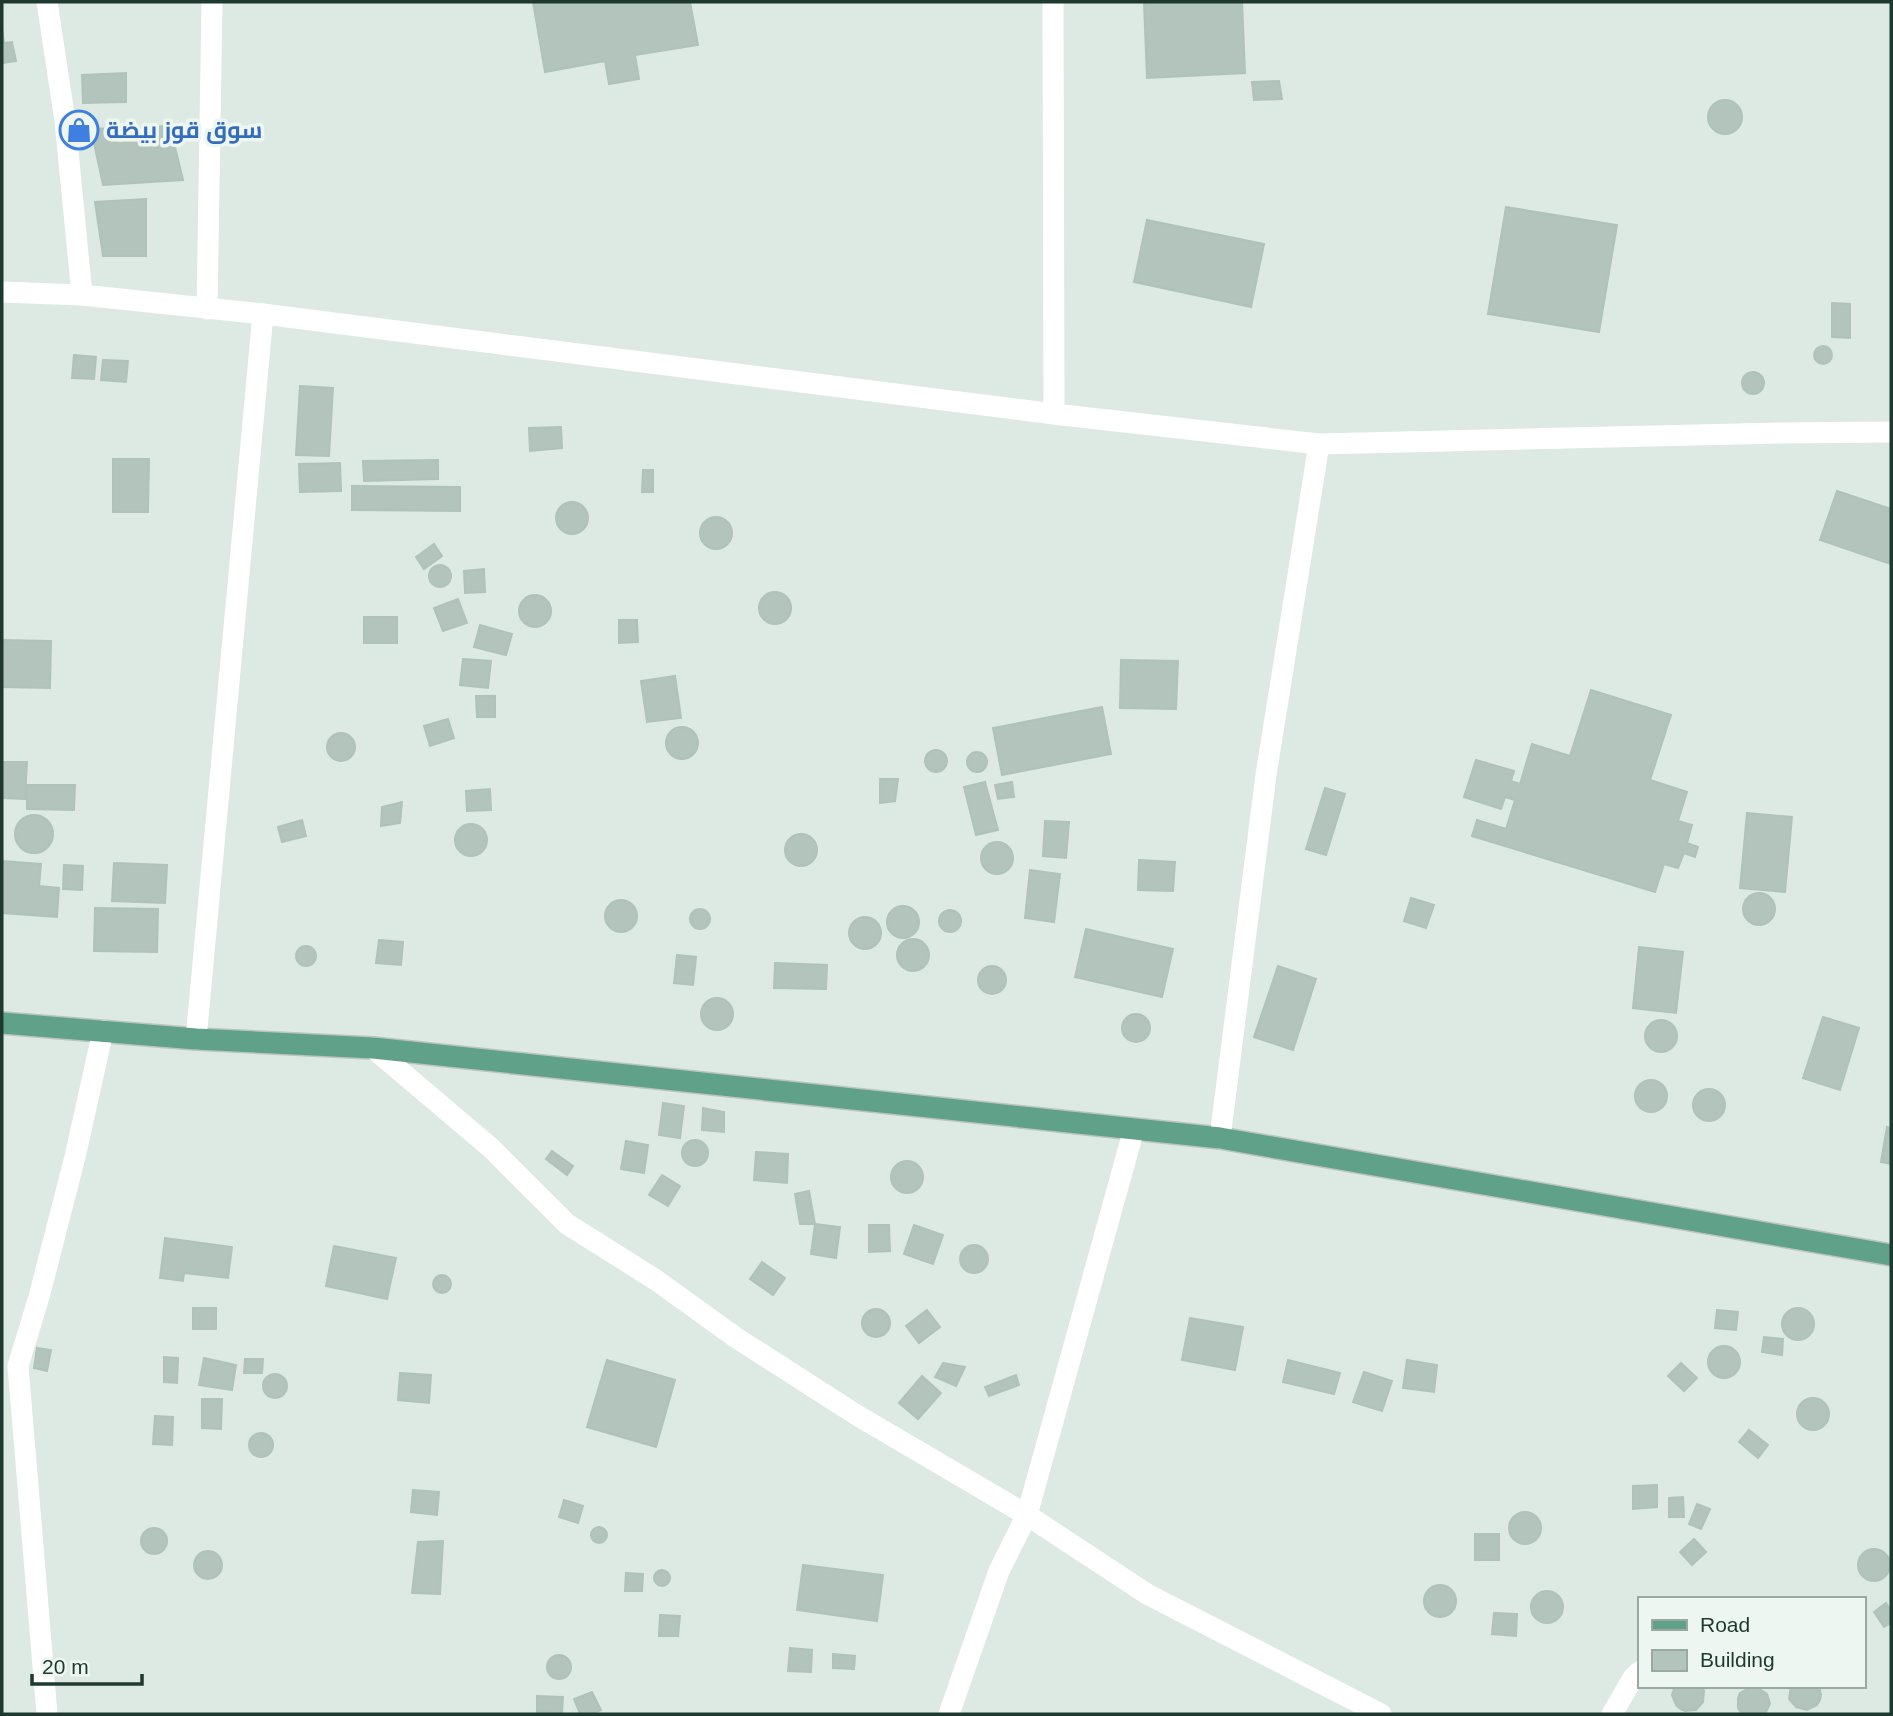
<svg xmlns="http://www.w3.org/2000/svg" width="1893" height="1716" font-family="Helvetica,Cairo,sans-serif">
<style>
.building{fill:#b2c4bb;stroke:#afc3b9;stroke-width:2}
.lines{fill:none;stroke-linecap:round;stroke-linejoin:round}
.major-casing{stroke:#bcc4c1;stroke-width:24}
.minor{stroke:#fff;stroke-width:21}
.major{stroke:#60a189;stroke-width:21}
.labels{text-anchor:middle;stroke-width:7;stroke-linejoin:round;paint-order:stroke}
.shop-label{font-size:23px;font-weight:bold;fill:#366cbe;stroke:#edf6f1;text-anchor:start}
</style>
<rect width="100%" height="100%" fill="#ddeae3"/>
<!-- building -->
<g class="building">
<polygon points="533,2 690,2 698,45 635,55 639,79 609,84 605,61 545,72"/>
<polygon points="1144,2 1242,2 1245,73 1147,78"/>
<polygon points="2,29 4,43 12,42 16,61 2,63"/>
<polygon points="126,73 126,102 83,103 82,75"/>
<polygon points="1279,81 1282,99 1254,100 1252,82"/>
<circle cx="1725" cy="117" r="17"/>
<polygon points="170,126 183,180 103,185 91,129"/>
<polygon points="146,199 146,256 103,256 95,202"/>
<polygon points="1506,207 1617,225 1599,332 1488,314"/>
<polygon points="1147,220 1264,244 1251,307 1134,282"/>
<polygon points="1832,303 1850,304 1850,338 1832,337"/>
<circle cx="1823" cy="355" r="9"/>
<polygon points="74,355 96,357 94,379 72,378"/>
<polygon points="103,360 128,361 126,382 101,380"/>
<circle cx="1753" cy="383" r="11"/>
<polygon points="300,386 333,388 329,456 296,455"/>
<polygon points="561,427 562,448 530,451 529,428"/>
<polygon points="113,459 149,459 148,512 113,512"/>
<polygon points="438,460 438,479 364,481 363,461"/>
<polygon points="340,463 341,491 300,492 299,464"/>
<polygon points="643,470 653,470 653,492 642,492"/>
<polygon points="352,486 460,487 460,511 352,510"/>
<polygon points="1837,491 1891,509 1891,564 1820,540"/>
<circle cx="572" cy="518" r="16"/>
<circle cx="716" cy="533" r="16"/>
<polygon points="434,544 442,556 424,569 416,557"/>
<circle cx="440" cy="576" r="11"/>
<polygon points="484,569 485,592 465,593 464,571"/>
<circle cx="775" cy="608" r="16"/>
<circle cx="535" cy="611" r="16"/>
<polygon points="458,599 467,623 443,631 434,608"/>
<rect x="364" y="617" width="33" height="26"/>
<polygon points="619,620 637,620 638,642 619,643"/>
<polygon points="480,625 512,634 506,655 474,647"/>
<polygon points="2,640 51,641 50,688 2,687"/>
<polygon points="463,659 491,661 488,688 460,685"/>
<polygon points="1121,660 1178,661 1176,709 1120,708"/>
<polygon points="675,676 681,718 647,722 641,681"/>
<polygon points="1591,690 1671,715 1650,780 1687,792 1678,821 1692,825 1687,843 1698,847 1695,857 1684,853 1678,868 1664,864 1655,892 1472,836 1477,820 1506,829 1515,800 1505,797 1501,809 1464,797 1476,760 1514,771 1511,781 1520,784 1532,744 1570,756"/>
<polygon points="476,696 495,696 495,717 477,717"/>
<polygon points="1102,707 1111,754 1002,775 993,728"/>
<polygon points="448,719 454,738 430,746 424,726"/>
<circle cx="682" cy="743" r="16"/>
<circle cx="341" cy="747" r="14"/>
<circle cx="936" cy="761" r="11"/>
<circle cx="977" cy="762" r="10"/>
<polygon points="2,762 27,762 25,799 2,798"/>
<polygon points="880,779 898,779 895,801 880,803"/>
<polygon points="985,782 998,830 976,835 964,787"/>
<polygon points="1012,782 1014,797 998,799 995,785"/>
<polygon points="27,785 75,785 74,810 27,809"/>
<polygon points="1325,788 1345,794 1326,855 1306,849"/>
<polygon points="490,789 491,810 467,811 466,791"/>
<polygon points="402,802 400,823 381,826 382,807"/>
<polygon points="1747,813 1792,817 1785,892 1740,888"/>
<circle cx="34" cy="834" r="19"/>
<polygon points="302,820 306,836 282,842 278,827"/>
<polygon points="1045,821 1069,822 1066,858 1043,856"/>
<circle cx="471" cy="840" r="16"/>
<circle cx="801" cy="850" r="16"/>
<circle cx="997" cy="858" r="16"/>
<polygon points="1139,860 1175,862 1173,891 1138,890"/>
<polygon points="2,861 41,864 39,886 59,888 57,917 2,913"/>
<polygon points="114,863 167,865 165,903 112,901"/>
<polygon points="64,865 83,866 82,890 63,889"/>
<polygon points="1030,870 1060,874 1054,922 1025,918"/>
<circle cx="1759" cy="909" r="16"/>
<polygon points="1411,898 1434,905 1426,928 1404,921"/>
<circle cx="621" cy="916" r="16"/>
<circle cx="903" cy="922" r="16"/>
<polygon points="95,908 158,909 157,952 94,951"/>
<circle cx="700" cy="919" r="10"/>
<circle cx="950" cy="921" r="11"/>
<circle cx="865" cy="933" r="16"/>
<polygon points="1086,929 1173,949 1162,997 1075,977"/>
<circle cx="913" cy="955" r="16"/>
<polygon points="379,940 403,942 401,965 376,963"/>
<circle cx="306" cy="956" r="10"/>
<polygon points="1639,947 1683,952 1676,1013 1633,1008"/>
<polygon points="677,955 696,957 693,985 674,983"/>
<polygon points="775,963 827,965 826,989 774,988"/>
<polygon points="1278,966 1316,979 1293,1050 1254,1037"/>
<circle cx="992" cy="980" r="14"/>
<circle cx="717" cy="1014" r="16"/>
<circle cx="1136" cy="1028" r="14"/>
<polygon points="1823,1017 1859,1028 1840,1090 1803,1078"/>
<circle cx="1661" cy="1036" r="16"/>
<circle cx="1651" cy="1096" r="16"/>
<circle cx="1709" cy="1105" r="16"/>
<polygon points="663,1103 684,1106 680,1138 659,1135"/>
<polygon points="703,1108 724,1112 724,1132 702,1130"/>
<polygon points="1887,1127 1891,1128 1891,1164 1881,1162"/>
<circle cx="695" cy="1153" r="13"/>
<polygon points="626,1141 648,1145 644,1173 621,1169"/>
<polygon points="552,1151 573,1166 567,1175 546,1159"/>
<polygon points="756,1152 788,1154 787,1183 754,1180"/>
<circle cx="907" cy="1177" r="16"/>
<polygon points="662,1175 680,1186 668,1206 649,1195"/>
<polygon points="809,1191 815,1224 800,1224 795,1194"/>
<polygon points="815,1224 840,1227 836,1258 811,1254"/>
<polygon points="869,1225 889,1225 890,1251 869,1252"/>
<polygon points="914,1225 943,1235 933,1264 904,1254"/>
<polygon points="165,1238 232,1247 228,1278 184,1273 183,1281 160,1278"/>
<circle cx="974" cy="1259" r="14"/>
<polygon points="334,1246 396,1258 387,1299 326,1286"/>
<polygon points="762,1262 785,1278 773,1295 750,1279"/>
<circle cx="442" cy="1284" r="9"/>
<rect x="193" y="1308" width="23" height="21"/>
<circle cx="1798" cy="1324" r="16"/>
<circle cx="876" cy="1323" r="14"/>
<polygon points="927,1310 940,1327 919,1343 906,1326"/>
<polygon points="1717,1310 1738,1312 1736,1330 1715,1328"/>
<polygon points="1190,1318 1243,1327 1235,1370 1182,1360"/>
<polygon points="1764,1337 1783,1339 1782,1355 1762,1352"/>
<circle cx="1724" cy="1362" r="16"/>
<polygon points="37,1348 51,1350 47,1371 34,1368"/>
<polygon points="164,1357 178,1358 177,1383 164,1382"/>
<polygon points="204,1358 236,1365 232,1390 199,1385"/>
<polygon points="245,1359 263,1359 262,1373 244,1373"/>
<polygon points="607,1360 675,1380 656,1447 587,1427"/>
<polygon points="1288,1360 1340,1373 1334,1394 1283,1382"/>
<polygon points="1407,1360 1437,1365 1434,1392 1403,1388"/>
<polygon points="943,1363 965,1367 956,1386 935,1377"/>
<polygon points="1681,1363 1697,1378 1684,1391 1668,1376"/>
<polygon points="1364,1372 1392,1381 1382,1411 1353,1402"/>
<polygon points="400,1373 431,1375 429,1403 398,1400"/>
<circle cx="275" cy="1386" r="12"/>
<polygon points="1016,1375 1019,1385 989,1396 985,1387"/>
<polygon points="922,1376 941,1393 918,1419 899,1403"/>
<circle cx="1813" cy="1414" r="16"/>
<polygon points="202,1399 222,1399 221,1429 202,1428"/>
<polygon points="155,1416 173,1417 172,1445 153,1444"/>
<polygon points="1749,1430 1768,1445 1758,1458 1739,1442"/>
<circle cx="261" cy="1445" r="12"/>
<polygon points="1657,1485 1657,1507 1633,1509 1633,1486"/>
<polygon points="413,1490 439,1492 437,1515 411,1512"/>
<polygon points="1683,1497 1684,1517 1669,1517 1669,1498"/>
<polygon points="564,1500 583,1506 578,1523 559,1517"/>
<polygon points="1697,1504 1710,1509 1701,1529 1689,1524"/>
<circle cx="1525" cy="1528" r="16"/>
<circle cx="599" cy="1535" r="8"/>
<circle cx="154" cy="1541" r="13"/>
<rect x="1475" y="1534" width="24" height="26"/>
<polygon points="1694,1539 1706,1552 1692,1565 1680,1552"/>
<polygon points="443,1541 440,1594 412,1593 418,1542"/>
<circle cx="1874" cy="1565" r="16"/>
<circle cx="208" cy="1565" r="14"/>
<polygon points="803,1565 883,1575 877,1621 797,1610"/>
<circle cx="662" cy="1578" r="8"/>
<polygon points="626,1573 643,1574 642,1591 625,1591"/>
<circle cx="1440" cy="1601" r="16"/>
<circle cx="1547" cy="1607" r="16"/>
<polygon points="1886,1603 1891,1611 1891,1623 1884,1627 1874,1612"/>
<polygon points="1494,1613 1517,1614 1516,1636 1492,1634"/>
<polygon points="660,1615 680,1616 678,1636 659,1636"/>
<polygon points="790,1648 812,1650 811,1672 788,1671"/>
<polygon points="833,1654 855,1656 854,1669 833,1668"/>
<circle cx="559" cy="1667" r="12"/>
<polygon points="1675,1686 1702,1686 1704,1691 1703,1702 1696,1710 1685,1711 1680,1709 1676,1705 1672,1695"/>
<polygon points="1791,1686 1819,1686 1821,1695 1820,1700 1817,1705 1807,1710 1796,1707 1789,1699"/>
<polygon points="1749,1688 1758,1688 1767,1694 1770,1704 1765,1714 1741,1713 1738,1708 1738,1698 1740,1693"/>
<polygon points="592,1692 601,1710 592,1714 580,1714 574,1699"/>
<polygon points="537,1696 563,1697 562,1713 537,1712"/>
</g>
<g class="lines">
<defs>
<polyline id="major" points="2,1023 196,1039 373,1048 1220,1138 1891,1255"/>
</defs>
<!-- major casing -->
<use href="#major" class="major-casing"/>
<!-- minor -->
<g class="minor">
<polyline points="47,2 65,121 82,295"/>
<polyline points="1053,2 1054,414"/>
<polyline points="2,292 82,295 263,314 1054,414 1319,444 1266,775 1220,1138"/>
<polyline points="207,309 212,2"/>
<polyline points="1319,444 1781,433 1891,432"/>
<polyline points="196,1039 263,314"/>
<polyline points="373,1048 491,1148 567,1224 656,1280 735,1337 855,1414 1027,1515 1147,1594 1381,1714"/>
<polyline points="47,1714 18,1366 39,1297 75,1157 103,1031"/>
<polyline points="949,1714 999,1571 1027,1515 1134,1129"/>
<polyline points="1612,1714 1633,1678 1639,1672"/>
</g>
<!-- major -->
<use href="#major" class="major"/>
</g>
<!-- icons -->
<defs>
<symbol id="shop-ring" viewBox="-11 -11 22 22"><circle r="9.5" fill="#edf6f1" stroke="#3f7fe0" stroke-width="1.5"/><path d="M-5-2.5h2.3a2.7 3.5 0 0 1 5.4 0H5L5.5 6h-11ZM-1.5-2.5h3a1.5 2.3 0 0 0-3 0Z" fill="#3f7fe0"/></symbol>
</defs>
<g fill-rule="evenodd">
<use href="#shop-ring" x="57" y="108" width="44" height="44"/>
</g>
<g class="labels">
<!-- shop labels -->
<g class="shop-label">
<text x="106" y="138">سوق قوز بيضة</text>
</g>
</g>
<!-- border -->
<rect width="1893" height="1716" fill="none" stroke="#1e392f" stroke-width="7"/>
<!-- legend -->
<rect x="1638" y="1597" width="228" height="91" fill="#edf6f1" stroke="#9aaaa3" stroke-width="2"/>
<rect x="1652" y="1620" width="35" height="10" fill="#60a189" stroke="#9aaaa3" stroke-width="2"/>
<text x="1700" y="1632" font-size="21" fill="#1e392f">Road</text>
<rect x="1652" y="1650" width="35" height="21" fill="#b2c4bb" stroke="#9aaaa3" stroke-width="2"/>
<text x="1700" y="1667" font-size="21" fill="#1e392f">Building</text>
<!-- scale -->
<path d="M32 1674v10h110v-10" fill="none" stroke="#1e392f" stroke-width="3.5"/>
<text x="42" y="1674" font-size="21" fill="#1e392f" stroke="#edf6f1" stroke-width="5" paint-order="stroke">20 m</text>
</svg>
